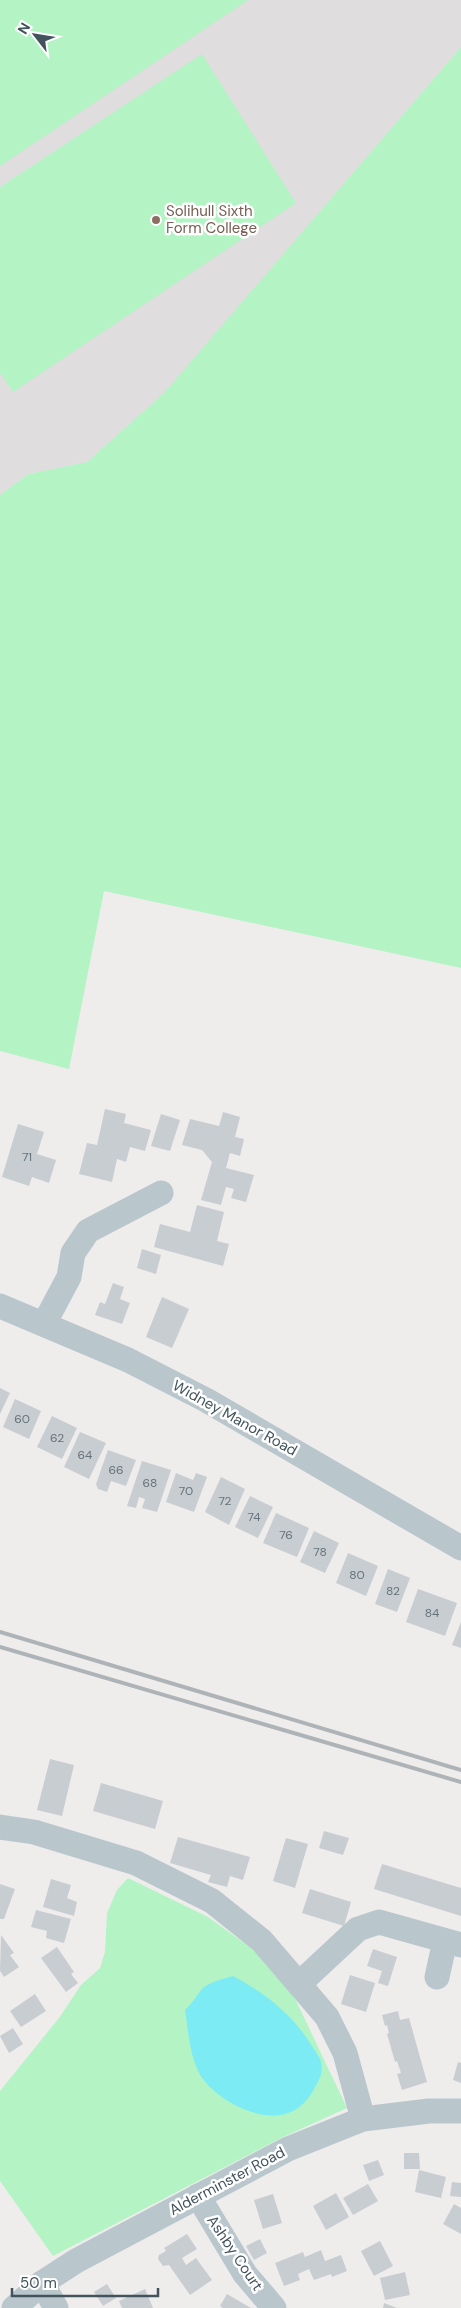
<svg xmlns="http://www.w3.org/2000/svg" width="461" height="2308" font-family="'DM Sans',sans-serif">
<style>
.education{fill:#e0ddde}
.green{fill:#b4f3c4}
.water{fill:#7debf4}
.building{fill:#c8cdd2}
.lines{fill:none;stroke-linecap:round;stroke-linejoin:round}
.minor{stroke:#b9c7cd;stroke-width:25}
.rail{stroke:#aeb3b8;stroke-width:4}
.education-dot{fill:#8d6e63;stroke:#fff;stroke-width:2}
.labels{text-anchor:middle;stroke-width:5;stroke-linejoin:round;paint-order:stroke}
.number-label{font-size:12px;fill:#647279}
.education-label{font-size:15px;fill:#785e54;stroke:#fff;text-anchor:start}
.street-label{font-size:15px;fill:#43535b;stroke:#fff}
</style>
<rect width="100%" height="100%" fill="#efecec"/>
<!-- education -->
<polygon class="education" points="0,0 461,0 461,47 165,393 87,462 28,474 0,495"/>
<!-- green -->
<g class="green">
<polygon points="0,0 248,0 0,166"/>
<polygon points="461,47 461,968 104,891 69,1069 0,1051 0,495 28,474 87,462 164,393"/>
<polygon points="202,54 296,203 13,392 0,373 0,187"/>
<polygon points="128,1878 208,1917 254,1950 291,1990 347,2108 281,2138 53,2256 0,2181 0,2091 59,2018 81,1985 100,1968 105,1952 107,1913 117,1890"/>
</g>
<!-- water -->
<path class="water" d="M 233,1976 C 265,1993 293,2015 312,2046 C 315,2051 320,2057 321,2062 C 323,2072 320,2079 315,2087 C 297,2125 259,2120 228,2101 C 215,2093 201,2081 196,2066 C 189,2049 188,2028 185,2010 C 193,2003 198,1993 203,1988 C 212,1981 223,1979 233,1976 Z"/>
<!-- building -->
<g class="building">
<polygon points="105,1109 126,1114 124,1123 151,1130 145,1151 130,1147 126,1162 117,1159 112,1182 79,1174 87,1143 97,1145"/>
<polygon points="223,1112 240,1117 235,1137 244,1139 240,1156 230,1153 226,1168 254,1175 246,1202 231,1198 234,1189 226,1187 221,1205 201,1200 212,1162 202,1150 182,1145 190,1119 219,1126"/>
<polygon points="161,1114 180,1120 170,1151 151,1146"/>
<polygon points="18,1124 44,1132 37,1154 56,1160 49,1183 32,1177 29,1186 2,1177"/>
<polygon points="197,1205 224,1212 217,1241 229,1244 223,1266 154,1247 160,1224 190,1232"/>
<polygon points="142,1249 161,1255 156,1274 137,1268"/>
<polygon points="113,1283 124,1287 120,1299 130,1303 122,1324 95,1315 100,1302 105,1304"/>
<polygon points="162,1297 189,1309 172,1348 146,1337"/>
<polygon points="0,1388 10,1393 0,1414"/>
<polygon points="15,1399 41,1411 29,1439 3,1427"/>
<polygon points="52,1416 77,1428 62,1459 37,1447"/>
<polygon points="80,1432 106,1443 89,1479 64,1467"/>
<polygon points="108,1450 136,1460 126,1486 111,1481 107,1492 98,1489 96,1484"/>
<polygon points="142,1461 171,1470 157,1512 142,1508 145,1499 139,1497 136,1508 127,1506"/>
<polygon points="176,1473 193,1480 196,1473 207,1477 194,1512 166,1502"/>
<polygon points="221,1477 245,1489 229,1525 205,1512"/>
<polygon points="250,1496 273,1507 258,1538 235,1527"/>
<polygon points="276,1513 309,1528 297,1557 263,1543"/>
<polygon points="314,1531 339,1543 325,1573 300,1562"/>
<polygon points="348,1553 378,1566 366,1596 336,1583"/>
<polygon points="388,1569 410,1578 397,1612 375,1604"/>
<polygon points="418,1589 457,1603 445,1636 406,1622"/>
<polygon points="461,1622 461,1648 452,1645"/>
<polygon points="50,1759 74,1765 62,1816 37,1810"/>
<polygon points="101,1783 163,1801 155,1829 93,1811"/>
<polygon points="324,1831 349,1838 343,1855 319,1848"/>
<polygon points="178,1837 250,1857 243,1880 230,1876 227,1887 208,1882 211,1875 170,1863"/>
<polygon points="286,1838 308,1844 295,1888 273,1881"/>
<polygon points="382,1864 461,1888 461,1916 374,1889"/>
<polygon points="51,1879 71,1885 67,1898 77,1902 74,1916 43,1907"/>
<polygon points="0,1884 15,1889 4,1919 0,1919"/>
<polygon points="310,1889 351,1902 344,1926 302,1913"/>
<polygon points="36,1910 71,1919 64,1943 46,1938 47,1931 31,1927"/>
<polygon points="1,1935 14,1953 10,1955 19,1967 4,1977 0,1971"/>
<polygon points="57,1947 74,1972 71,1974 78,1983 66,1992 41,1958"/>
<polygon points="373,1949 397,1957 388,1986 378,1983 382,1971 367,1966"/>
<polygon points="350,1975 375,1983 366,2012 341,2004"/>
<polygon points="35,1994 46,2011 21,2027 10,2011"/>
<polygon points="398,2011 400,2020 409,2018 427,2082 402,2090 397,2074 401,2073 397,2061 395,2062 387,2034 389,2033 387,2025 385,2026 382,2015"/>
<polygon points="13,2028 23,2044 9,2053 0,2036"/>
<polygon points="458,2062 461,2063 461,2083 453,2080"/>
<polygon points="404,2153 419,2153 420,2169 404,2169"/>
<polygon points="378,2160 384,2175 369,2181 363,2165"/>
<polygon points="419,2170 446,2177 441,2198 415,2192"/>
<polygon points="452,2182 461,2183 461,2197 450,2196"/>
<polygon points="368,2184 378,2201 353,2215 343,2198"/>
<polygon points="336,2193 349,2217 326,2230 313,2206"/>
<polygon points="273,2194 282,2223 263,2229 254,2200"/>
<polygon points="454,2204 461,2208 461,2234 443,2224"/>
<polygon points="187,2234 197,2249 182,2258 186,2265 196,2258 212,2280 190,2295 169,2265 163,2266 158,2259 159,2255 166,2251 164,2248"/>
<polygon points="260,2239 267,2253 254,2260 246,2246"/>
<polygon points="380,2241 393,2266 374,2276 361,2251"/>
<polygon points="321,2250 325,2261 341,2255 347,2271 332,2277 331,2274 314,2280 309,2269 298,2274 300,2280 284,2286 275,2263 303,2252 305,2257"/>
<polygon points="405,2272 410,2295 385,2300 380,2278"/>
<polygon points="107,2284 116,2298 103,2306 94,2292"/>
<polygon points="145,2289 153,2308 122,2308 119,2301"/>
<polygon points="227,2294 251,2308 223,2308 220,2306"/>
<polygon points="384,2303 397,2308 383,2308"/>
</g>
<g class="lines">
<!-- minor -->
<g class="minor">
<polyline points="0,1306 128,1360 206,1400 461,1548"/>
<polyline points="44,1324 69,1277 73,1253 88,1231 161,1193"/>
<polyline points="0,1827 34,1832 136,1863 212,1901 262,1941 327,2017 345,2053 363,2119"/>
<polyline points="437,1977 445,1941"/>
<polyline points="299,1984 358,1929 379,1922 461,1945"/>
<polyline points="198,2196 245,2274 274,2308"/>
<polyline points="42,2283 56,2308"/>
<polyline points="14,2308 42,2283 76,2261 288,2149 363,2119 429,2111 461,2111"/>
</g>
<!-- rail -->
<g class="rail">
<polyline points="0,1632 461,1770"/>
<polyline points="0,1647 461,1782"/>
</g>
</g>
<!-- markers -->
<circle class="education-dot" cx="156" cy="220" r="5"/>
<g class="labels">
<!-- number labels -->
<g class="number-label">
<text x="27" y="1161">71</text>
<text x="22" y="1423">60</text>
<text x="57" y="1442">62</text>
<text x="85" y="1459">64</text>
<text x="116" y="1474">66</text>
<text x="150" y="1487">68</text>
<text x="186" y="1495">70</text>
<text x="225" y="1505">72</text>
<text x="254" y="1521">74</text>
<text x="286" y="1539">76</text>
<text x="320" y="1556">78</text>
<text x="357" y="1579">80</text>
<text x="393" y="1595">82</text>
<text x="432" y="1617">84</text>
</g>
<!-- education labels -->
<g class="education-label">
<text x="166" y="216">Solihull Sixth<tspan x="166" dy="17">Form College</tspan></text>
</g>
<!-- street labels -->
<g class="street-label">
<text transform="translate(235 1418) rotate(29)" y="5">Widney Manor Road</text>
<text transform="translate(227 2181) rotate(-28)" y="5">Alderminster Road</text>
<text transform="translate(235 2253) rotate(56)" y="5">Ashby Court</text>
</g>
</g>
<!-- north arrow -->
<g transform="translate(35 35) rotate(301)" stroke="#ffffff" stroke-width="4" paint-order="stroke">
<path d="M0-4L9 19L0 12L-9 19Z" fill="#43535b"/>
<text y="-8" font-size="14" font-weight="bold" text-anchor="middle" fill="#43535b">N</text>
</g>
<!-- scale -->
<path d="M12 2288v8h146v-8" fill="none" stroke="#43535b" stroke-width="2.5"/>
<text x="20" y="2288" font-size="15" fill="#43535b" stroke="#ffffff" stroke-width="4" paint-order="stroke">50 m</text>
</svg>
